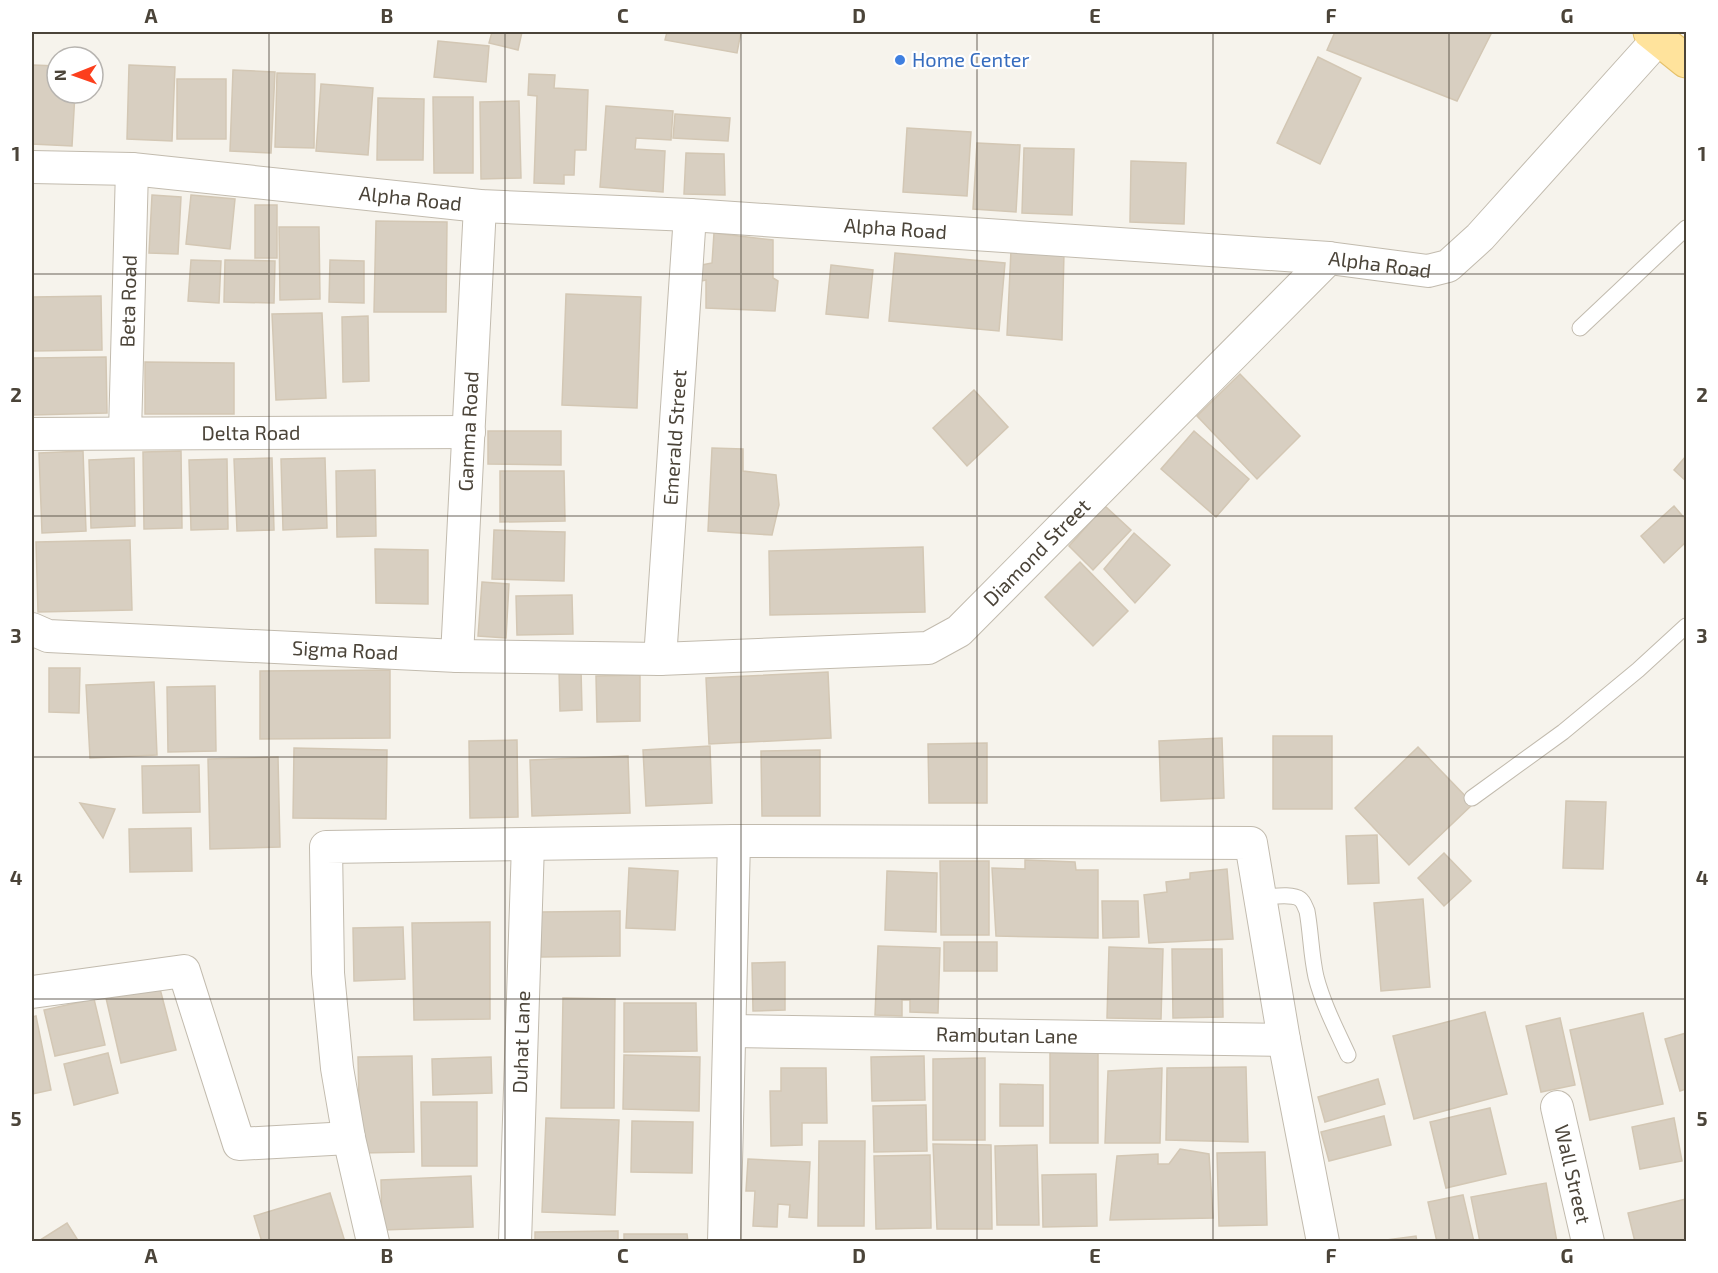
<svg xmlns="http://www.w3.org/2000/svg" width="1718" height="1273" font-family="'Exo 2',sans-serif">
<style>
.building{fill:#d8cfc1;stroke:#d3c7b4;stroke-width:1.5}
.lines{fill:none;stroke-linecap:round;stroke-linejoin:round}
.service-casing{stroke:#c2bbae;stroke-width:17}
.minor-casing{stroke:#c2bbae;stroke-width:34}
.primary-casing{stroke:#e6c16a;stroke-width:35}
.service{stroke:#fff;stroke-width:15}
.minor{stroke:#fff;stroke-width:32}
.primary{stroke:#ffe39c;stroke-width:33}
.grid{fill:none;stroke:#4b4439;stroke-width:1.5;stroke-opacity:0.55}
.shop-dot{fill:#3f7fe0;stroke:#fff;stroke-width:2}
.labels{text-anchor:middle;stroke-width:4.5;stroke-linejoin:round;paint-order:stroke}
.shop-label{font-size:20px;fill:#366cbe;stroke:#fff;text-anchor:start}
.street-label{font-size:20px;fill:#4b4439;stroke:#fff}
.neatline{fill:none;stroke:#4b4439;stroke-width:2}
.grid-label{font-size:20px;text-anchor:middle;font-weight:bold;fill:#4b4439}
</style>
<rect width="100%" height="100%" fill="#f6f3ec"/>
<!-- building -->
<g class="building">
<polygon points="492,32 522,32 518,50 489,43"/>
<polygon points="667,32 741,32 737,53 665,40"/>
<polygon points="1335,32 1492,32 1457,101 1327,50"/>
<polygon points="438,41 489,46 486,82 434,77"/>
<polygon points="1318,57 1361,78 1320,164 1277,143"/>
<polygon points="33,65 57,66 57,93 75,93 72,146 32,144"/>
<polygon points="129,65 175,67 172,141 127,139"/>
<polygon points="233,70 275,72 271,153 230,151"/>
<polygon points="277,73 315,74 314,148 275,147"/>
<polygon points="529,74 555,75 554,88 588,90 586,150 575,150 574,175 564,175 564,184 534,183 537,96 528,95"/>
<rect x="177" y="79" width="49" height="60"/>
<polygon points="321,84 373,88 368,155 316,151"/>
<polygon points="433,97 473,97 473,173 434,173"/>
<polygon points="378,98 424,99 423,160 377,160"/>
<polygon points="519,101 521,178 481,179 480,102"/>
<polygon points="606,106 673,111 671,140 636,138 635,149 665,151 663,192 600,187"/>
<polygon points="675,114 730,118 728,141 673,138"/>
<polygon points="907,128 971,132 967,196 903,192"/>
<polygon points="977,143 1020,145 1016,212 973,209"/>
<polygon points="1024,148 1074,149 1072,215 1022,213"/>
<polygon points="686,153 724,154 725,195 684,194"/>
<polygon points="1131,161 1186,163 1184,224 1130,222"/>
<polygon points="152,195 181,197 178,254 149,253"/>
<polygon points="191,195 235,199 230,249 186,244"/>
<rect x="255" y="205" width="22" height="53"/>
<polygon points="376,221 447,222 446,312 374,312"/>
<polygon points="279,227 319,227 320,299 280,300"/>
<polygon points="714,233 773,240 773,278 778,281 775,311 706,308 706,280 702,281 700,277 702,265 712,263"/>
<polygon points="1011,250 1064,252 1062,340 1007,335"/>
<polygon points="895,253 1005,263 999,331 889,321"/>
<polygon points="191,260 221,261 219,303 188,301"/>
<polygon points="225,260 275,261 274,303 224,302"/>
<polygon points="330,260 364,261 364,303 329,302"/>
<polygon points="831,265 873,270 868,318 826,314"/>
<polygon points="566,294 641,297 637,408 562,405"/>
<polygon points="101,296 102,350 32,351 32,297"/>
<polygon points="322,313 326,398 276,400 272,314"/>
<polygon points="368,316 369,381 343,382 342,317"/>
<polygon points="106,357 107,413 32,415 32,358"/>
<polygon points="145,362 234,363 234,414 145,414"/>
<polygon points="1240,374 1300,436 1257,479 1197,416"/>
<polygon points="974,390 1008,427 967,466 933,428"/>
<polygon points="488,431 561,431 561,465 488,464"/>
<polygon points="1194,431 1249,479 1216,517 1161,469"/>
<polygon points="712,448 743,449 743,471 776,475 779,505 772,535 708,531"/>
<polygon points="83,451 86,531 42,533 39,453"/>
<polygon points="181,451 182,528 144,529 143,452"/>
<polygon points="1686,456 1686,481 1674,470"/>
<polygon points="134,458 135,526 91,528 89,460"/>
<polygon points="272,458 274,530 237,531 234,459"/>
<polygon points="325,458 327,528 283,530 281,459"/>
<polygon points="227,459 228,529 191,530 189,460"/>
<polygon points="375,470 376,536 337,537 336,471"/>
<polygon points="500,471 564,471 565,521 500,522"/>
<polygon points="1105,506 1131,530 1093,570 1069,546"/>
<polygon points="1674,506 1686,520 1686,542 1664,563 1641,536"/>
<polygon points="494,530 565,532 564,581 492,579"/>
<polygon points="1134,533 1170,565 1135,603 1104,569"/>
<polygon points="130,540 132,610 38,612 36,542"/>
<polygon points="923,547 925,612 770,615 769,551"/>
<polygon points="375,549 428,550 428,604 376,603"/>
<polygon points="1080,562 1128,611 1093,646 1045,597"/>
<polygon points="482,582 509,584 506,638 478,636"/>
<polygon points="572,595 573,634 517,635 516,596"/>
<polygon points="49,668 80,668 79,713 49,712"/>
<polygon points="581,669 582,710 560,711 559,670"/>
<polygon points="390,670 390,738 260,739 260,671"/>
<polygon points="828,672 831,738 709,744 706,678"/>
<polygon points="640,675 640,721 597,722 596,676"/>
<polygon points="154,682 157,755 90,758 86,685"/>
<polygon points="215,686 216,751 168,752 167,687"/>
<rect x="1273" y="736" width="59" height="73"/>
<polygon points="1222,738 1224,798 1161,801 1159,741"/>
<polygon points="517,740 518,817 470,818 469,741"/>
<polygon points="987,743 987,803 929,803 928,744"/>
<polygon points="710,746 712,803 646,806 643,750"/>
<polygon points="1418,747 1473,804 1409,865 1355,808"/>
<polygon points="294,748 387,750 386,819 293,818"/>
<polygon points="820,750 820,816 762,816 761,751"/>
<polygon points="628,756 630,813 532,816 530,760"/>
<polygon points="278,757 280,847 210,849 208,759"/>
<polygon points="199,765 200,812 143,813 142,766"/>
<polygon points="1566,801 1606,802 1603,869 1563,868"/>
<polygon points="80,803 115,809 103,838"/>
<polygon points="191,828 192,871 130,872 129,829"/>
<polygon points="1377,835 1379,883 1348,884 1346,836"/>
<polygon points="1444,853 1471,881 1444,906 1418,878"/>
<polygon points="1025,860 1075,862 1076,870 1098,870 1098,938 996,936 992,868 1025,869"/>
<polygon points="940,861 989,861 989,935 941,935"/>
<polygon points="629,868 678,871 675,930 626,928"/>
<polygon points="1227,869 1233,939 1149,943 1144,895 1167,892 1166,882 1190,879 1190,873"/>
<polygon points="887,871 937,873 936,932 885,930"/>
<polygon points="1423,899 1430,987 1381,991 1374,903"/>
<polygon points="1102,901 1138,901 1139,937 1103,938"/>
<polygon points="620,911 620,956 541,957 541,912"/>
<polygon points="490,922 490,1019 414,1020 412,923"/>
<polygon points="403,927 405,979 354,981 353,928"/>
<rect x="944" y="942" width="53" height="29"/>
<polygon points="878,946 940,948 938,1013 910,1012 910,1000 902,1000 902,1016 875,1015"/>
<polygon points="1109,947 1163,949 1161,1019 1107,1018"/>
<polygon points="1172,949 1222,949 1223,1017 1173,1018"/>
<polygon points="785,962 785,1010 753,1011 752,963"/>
<polygon points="159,985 176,1050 121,1063 106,998"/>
<polygon points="563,998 615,999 614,1108 561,1108"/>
<polygon points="94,999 105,1045 55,1056 44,1010"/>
<polygon points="624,1003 696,1003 697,1051 624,1052"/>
<polygon points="1485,1012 1507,1094 1414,1119 1393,1036"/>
<polygon points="1643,1013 1663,1104 1590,1120 1570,1030"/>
<polygon points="36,1016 51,1090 32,1094 32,1017"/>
<polygon points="1560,1018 1575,1085 1541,1092 1526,1026"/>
<polygon points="1686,1033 1686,1089 1680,1091 1665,1039"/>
<polygon points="1050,1049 1098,1050 1098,1143 1050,1143"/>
<polygon points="108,1053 118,1093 74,1105 64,1064"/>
<polygon points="624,1055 700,1057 699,1111 623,1109"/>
<polygon points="412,1056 414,1152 360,1153 358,1057"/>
<polygon points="924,1056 925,1100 872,1101 871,1057"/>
<polygon points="491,1057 492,1093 433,1095 432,1059"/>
<polygon points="985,1058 985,1140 933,1140 933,1059"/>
<polygon points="1246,1067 1248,1142 1166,1140 1167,1068"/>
<polygon points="781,1068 826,1068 827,1123 802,1123 802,1145 771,1146 770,1091 781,1091"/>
<polygon points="1162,1068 1160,1143 1105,1143 1108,1071"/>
<polygon points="1378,1079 1385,1104 1325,1122 1318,1097"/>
<polygon points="1000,1084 1043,1085 1043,1126 1000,1126"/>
<polygon points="421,1102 477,1102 477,1166 422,1166"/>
<polygon points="926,1105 927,1151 874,1152 873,1106"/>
<polygon points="1490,1108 1506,1174 1446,1188 1430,1122"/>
<polygon points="1384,1116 1391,1145 1329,1161 1321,1132"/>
<polygon points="546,1118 619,1120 615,1215 542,1212"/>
<polygon points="1674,1118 1682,1161 1640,1169 1632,1127"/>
<polygon points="632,1121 693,1122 692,1173 631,1172"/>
<polygon points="819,1141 865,1141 864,1226 818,1226"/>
<polygon points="933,1144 991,1145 992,1229 937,1229"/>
<polygon points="1037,1145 1039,1225 997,1225 995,1146"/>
<polygon points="1180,1149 1209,1154 1213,1218 1110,1220 1117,1156 1158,1154 1158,1164 1169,1164"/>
<polygon points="1265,1152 1267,1225 1219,1226 1217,1153"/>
<polygon points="930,1155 931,1228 876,1229 874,1156"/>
<polygon points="748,1159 810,1162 807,1218 789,1217 790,1205 778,1204 777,1227 753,1226 755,1191 746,1191"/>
<polygon points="1096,1174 1097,1226 1043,1227 1042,1175"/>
<polygon points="471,1176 473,1227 382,1230 381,1180"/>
<polygon points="1546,1183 1557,1242 1480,1242 1471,1197"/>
<polygon points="330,1193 345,1242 262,1242 254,1216"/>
<polygon points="1463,1195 1474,1242 1437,1242 1428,1202"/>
<polygon points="1686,1199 1686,1242 1635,1242 1628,1213"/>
<polygon points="67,1223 79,1242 37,1242"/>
<polygon points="618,1231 618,1242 535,1242 535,1232"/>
<polygon points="624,1234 687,1234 688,1242 624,1242"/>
<polygon points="1416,1236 1417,1242 1371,1242"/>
</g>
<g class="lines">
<defs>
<g id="service">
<polyline points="1580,328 1686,228"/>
<polyline points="1472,798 1563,732 1638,670 1686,626"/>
<path d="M 1260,897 C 1270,897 1292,893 1300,899 C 1304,902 1305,907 1307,911 C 1311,933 1311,955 1316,977 C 1323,1004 1336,1029 1348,1055"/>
</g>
<g id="minor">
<path id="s1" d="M 32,167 L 132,169 L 480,206 L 690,215 L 1329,258 L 1428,271 L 1448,266 L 1480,237 L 1659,38"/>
<path id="s2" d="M 125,433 L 132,169"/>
<path id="s3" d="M 32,434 L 469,432"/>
<path id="s4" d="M 32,629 L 48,636 L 457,656 L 660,659 L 928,648 L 959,631 L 1329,258"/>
<path id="s5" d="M 457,656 L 480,206"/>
<path id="s6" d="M 660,659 L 690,215"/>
<polyline points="32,992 184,971 239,1144 349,1138"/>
<path id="s7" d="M 731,1031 L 1284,1040"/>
<path id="s8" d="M 1557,1107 L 1588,1242"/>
<polyline points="373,1242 349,1138 337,1068 328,973 326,847 734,841 1251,843 1284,1040 1323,1242"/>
<path id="s9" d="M 515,1242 L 528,844"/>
<polyline points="724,1242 734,841"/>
</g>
<polyline id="primary" points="1650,32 1686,61"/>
</defs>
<!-- service casing -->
<use href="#service" class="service-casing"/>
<!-- minor casing -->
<use href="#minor" class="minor-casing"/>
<!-- primary casing -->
<use href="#primary" class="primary-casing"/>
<!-- service -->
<use href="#service" class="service"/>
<!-- minor -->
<use href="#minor" class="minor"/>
<!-- primary -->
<use href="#primary" class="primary"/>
</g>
<!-- grid -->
<path class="grid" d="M 269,32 L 269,1242M 505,32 L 505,1242M 741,32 L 741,1242M 977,32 L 977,1242M 1213,32 L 1213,1242M 1449,32 L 1449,1242M 32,274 L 1686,274M 32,516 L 1686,516M 32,757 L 1686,757M 32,999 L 1686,999"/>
<!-- markers -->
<circle class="shop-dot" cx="900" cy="60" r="6"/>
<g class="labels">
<!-- shop labels -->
<g class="shop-label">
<text x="912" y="67">Home Center</text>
</g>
<!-- street labels -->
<g class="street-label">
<text dy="7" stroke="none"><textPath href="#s1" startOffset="380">Alpha Road</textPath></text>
<text dy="7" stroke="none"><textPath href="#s1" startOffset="866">Alpha Road</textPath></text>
<text dy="7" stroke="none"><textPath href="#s1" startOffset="1352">Alpha Road</textPath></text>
<text dy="7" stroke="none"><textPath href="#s2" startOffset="132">Beta Road</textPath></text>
<text dy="7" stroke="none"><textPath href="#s5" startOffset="225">Gamma Road</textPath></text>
<text dy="7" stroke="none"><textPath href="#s3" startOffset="219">Delta Road</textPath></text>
<text dy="7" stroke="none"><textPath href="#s6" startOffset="222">Emerald Street</textPath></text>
<text dy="7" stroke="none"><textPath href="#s4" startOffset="1044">Diamond Street</textPath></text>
<text dy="7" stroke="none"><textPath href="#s4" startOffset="315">Sigma Road</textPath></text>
<text dy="7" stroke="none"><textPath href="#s7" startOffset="276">Rambutan Lane</textPath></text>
<text dy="7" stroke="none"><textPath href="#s9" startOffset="200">Duhat Lane</textPath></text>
<text dy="7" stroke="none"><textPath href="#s8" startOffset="69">Wall Street</textPath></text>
</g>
</g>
<!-- border -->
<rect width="1718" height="1273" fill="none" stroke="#ffffff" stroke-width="66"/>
<!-- north arrow -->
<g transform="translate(75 75) rotate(269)"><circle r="28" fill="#ffffff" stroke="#b7b4b0" stroke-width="1.5"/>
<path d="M0-4.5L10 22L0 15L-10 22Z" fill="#fc3f1d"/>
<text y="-9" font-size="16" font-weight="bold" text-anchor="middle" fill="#4b4439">N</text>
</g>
<rect x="33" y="33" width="1652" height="1207" class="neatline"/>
<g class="grid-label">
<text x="151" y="23">A</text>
<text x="387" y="23">B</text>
<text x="623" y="23">C</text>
<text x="859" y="23">D</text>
<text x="1095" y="23">E</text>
<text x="1331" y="23">F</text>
<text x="1567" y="23">G</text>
<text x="16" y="161">1</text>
<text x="1702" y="161">1</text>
<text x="16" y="402">2</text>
<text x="1702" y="402">2</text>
<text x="16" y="643">3</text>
<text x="1702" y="643">3</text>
<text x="16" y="885">4</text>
<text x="1702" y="885">4</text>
<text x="16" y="1126">5</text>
<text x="1702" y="1126">5</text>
<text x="151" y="1263">A</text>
<text x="387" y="1263">B</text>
<text x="623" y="1263">C</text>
<text x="859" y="1263">D</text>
<text x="1095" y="1263">E</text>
<text x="1331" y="1263">F</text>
<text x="1567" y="1263">G</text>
</g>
</svg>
